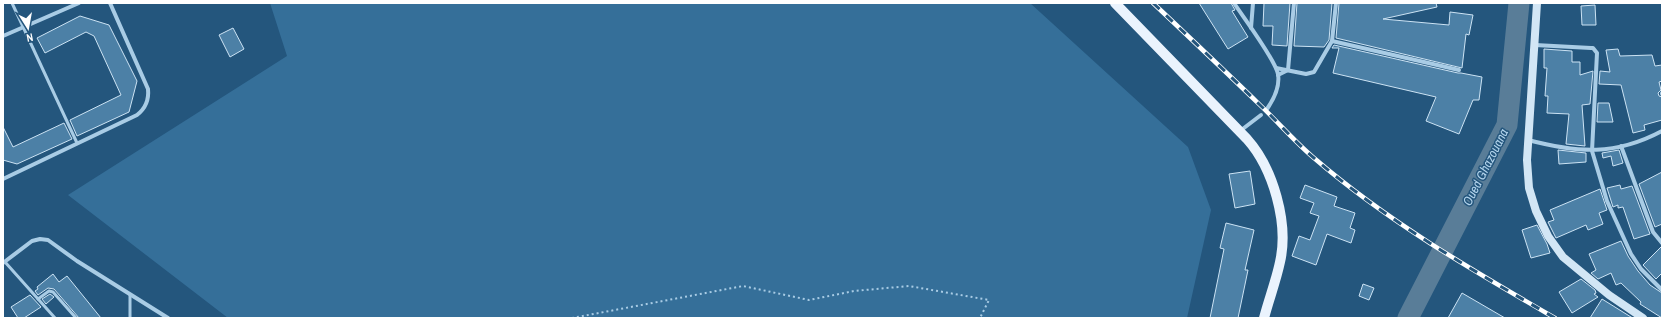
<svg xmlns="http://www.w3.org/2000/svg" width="1665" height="321" font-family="'Archivo Narrow',sans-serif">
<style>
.green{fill:#356f99}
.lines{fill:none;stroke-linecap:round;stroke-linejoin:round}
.river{stroke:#597d98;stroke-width:21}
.building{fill:#4c80a6;stroke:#cce3f4}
.path{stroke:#a9cce5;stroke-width:2;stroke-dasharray:2 3;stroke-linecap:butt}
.lane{stroke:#a9cce5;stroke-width:3}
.street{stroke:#a9cce5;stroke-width:4}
.secondary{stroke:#d2e6f5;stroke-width:8}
.primary{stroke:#eaf3fd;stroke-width:10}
.rail-casing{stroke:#fff;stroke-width:4.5}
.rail{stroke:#24567d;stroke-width:3;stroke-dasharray:9;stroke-linecap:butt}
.labels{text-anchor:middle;stroke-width:3;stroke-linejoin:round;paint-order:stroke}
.water-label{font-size:13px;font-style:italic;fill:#b4d5ed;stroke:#24567d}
</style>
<rect width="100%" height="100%" fill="#24567d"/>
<!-- green -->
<polygon class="green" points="270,3 1030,3 1188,147 1211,210 1187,318 228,318 68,195 287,56"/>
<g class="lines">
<!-- river -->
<polyline class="river" points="1408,318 1507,125 1519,3"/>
</g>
<!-- building -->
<g class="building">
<polygon points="1199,3 1231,3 1235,10 1232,11 1248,37 1228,49"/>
<polygon points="1264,3 1290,3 1287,46 1272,45 1273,26 1263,26"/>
<polygon points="1297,3 1332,3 1329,40 1324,47 1294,46"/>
<polygon points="1339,3 1436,3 1437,7 1383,19 1449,25 1450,12 1473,15 1469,35 1466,34 1462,68 1336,38"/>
<polygon points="1595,5 1596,25 1582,25 1581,6"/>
<polygon points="80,16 109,25 137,81 129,112 77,136 70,120 121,95 94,36 86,32 45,53 37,38"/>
<polygon points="233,28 244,49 230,57 219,35"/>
<polygon points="1334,45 1458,73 1461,73 1482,77 1479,100 1473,100 1459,134 1426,121 1436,97 1333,73 1339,48 1332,48"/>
<polygon points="1544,49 1572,51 1572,62 1580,62 1580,75 1593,71 1590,104 1582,105 1585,146 1566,144 1569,114 1547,113 1548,96 1545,96 1547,68 1544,68"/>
<polygon points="1618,49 1620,56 1652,55 1655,66 1662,65 1662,81 1659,82 1661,90 1658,93 1659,96 1662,97 1662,120 1644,125 1645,130 1633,133 1621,85 1599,84 1600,71 1610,72 1606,50"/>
<polygon points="1598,103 1609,103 1613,122 1597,122"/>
<polygon points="64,123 72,139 17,164 3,160 3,127 13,147"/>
<polygon points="1558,150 1586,153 1586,162 1559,164"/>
<polygon points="1619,150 1623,163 1613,166 1611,156 1603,158 1602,153"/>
<polygon points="1250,171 1255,204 1235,208 1229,174"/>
<polygon points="1662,172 1662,224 1655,227 1639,184"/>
<polygon points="1305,185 1337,197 1334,206 1355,213 1350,228 1355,230 1351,243 1327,234 1316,265 1292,256 1299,236 1310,240 1319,216 1310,213 1314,203 1300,198"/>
<polygon points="1620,185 1621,189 1632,186 1650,234 1634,239 1623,207 1618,208 1618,205 1613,207 1607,188"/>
<polygon points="1600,189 1607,210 1599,213 1603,224 1588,230 1586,225 1556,238 1548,222 1554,220 1550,210"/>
<polygon points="1226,223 1254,230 1245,270 1248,270 1238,318 1210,318 1224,249 1220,248"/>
<polygon points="1537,225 1547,244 1550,253 1531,258 1522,230"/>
<polygon points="1621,241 1628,256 1638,271 1650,285 1662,293 1662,318 1640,304 1641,302 1621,283 1616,285 1611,273 1598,279 1591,273 1596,270 1589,254"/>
<polygon points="1662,246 1662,273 1656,279 1643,265"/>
<polygon points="53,274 59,282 67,276 101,318 79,318 54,289 48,288 38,295 35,291 38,289 37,287"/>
<polygon points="1581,279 1595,290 1596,293 1594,294 1598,297 1572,313 1559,292"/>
<polygon points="1363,284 1374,288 1369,300 1359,296"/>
<polygon points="1462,293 1505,318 1448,318"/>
<polygon points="50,294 54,297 46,304 42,299"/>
<polygon points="30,295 41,307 24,318 18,318 11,307"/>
<polygon points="1602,299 1631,317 1633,318 1590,318"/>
</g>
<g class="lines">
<!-- path -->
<polyline class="path" points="572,318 743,286 809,300 854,291 909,286 989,300 980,318"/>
<!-- lane -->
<g class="lane">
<polyline points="12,3 77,143"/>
<polyline points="5,262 55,318"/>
<polyline points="130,295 130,318"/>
<polyline points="38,299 49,291 53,292 76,318"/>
</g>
<!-- street -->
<g class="street">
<path d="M 1234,3 C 1243,17 1275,59 1278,74 C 1280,86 1274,99 1267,109"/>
<polyline points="1251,28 1253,3"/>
<polyline points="3,36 79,3"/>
<polyline points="1332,41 1459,70"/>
<polyline points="1535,45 1591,48 1593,48 1597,53 1592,151 1607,201 1631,254 1641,269 1662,290"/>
<polyline points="1276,68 1306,74 1314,72 1332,41 1336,3"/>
<polyline points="1278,75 1288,70 1294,3"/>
<polyline points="1662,93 1662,94"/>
<polyline points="1240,131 1261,115"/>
<path d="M 1528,140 C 1578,153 1615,156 1662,131"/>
<polyline points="1621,146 1653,232 1662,243"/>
<path d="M 3,179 L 137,115 C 146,108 149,99 148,89 L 110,3"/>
<polyline points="3,263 32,241 40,239 48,240 77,261 168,318"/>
</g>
<!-- secondary -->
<polyline class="secondary" points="1537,3 1527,160 1529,188 1536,211 1548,236 1563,257 1609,295 1643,318"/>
<!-- primary -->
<path class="primary" d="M 1115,3 L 1247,139 C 1273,168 1289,223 1280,262 C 1276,281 1269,299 1264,318"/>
<defs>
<path id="rail" d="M 1153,3 C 1189,37 1225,71 1260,105 C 1278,122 1295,142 1314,158 C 1387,221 1472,270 1555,318"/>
</defs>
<!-- rail casing -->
<use href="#rail" class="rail-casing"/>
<!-- rail -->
<use href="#rail" class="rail"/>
</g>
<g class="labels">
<!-- water labels -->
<g class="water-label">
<text transform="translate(1485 167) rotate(-63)" y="5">Oued Ghazouana</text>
</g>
</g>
<!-- border -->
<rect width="1665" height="321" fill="none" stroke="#ffffff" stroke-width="8"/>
<!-- north arrow -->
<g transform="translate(28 28) rotate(169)" stroke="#24567d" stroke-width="3" paint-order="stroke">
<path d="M0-3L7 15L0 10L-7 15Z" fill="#ffffff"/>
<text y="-6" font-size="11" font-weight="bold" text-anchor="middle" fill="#ffffff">N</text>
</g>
</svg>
